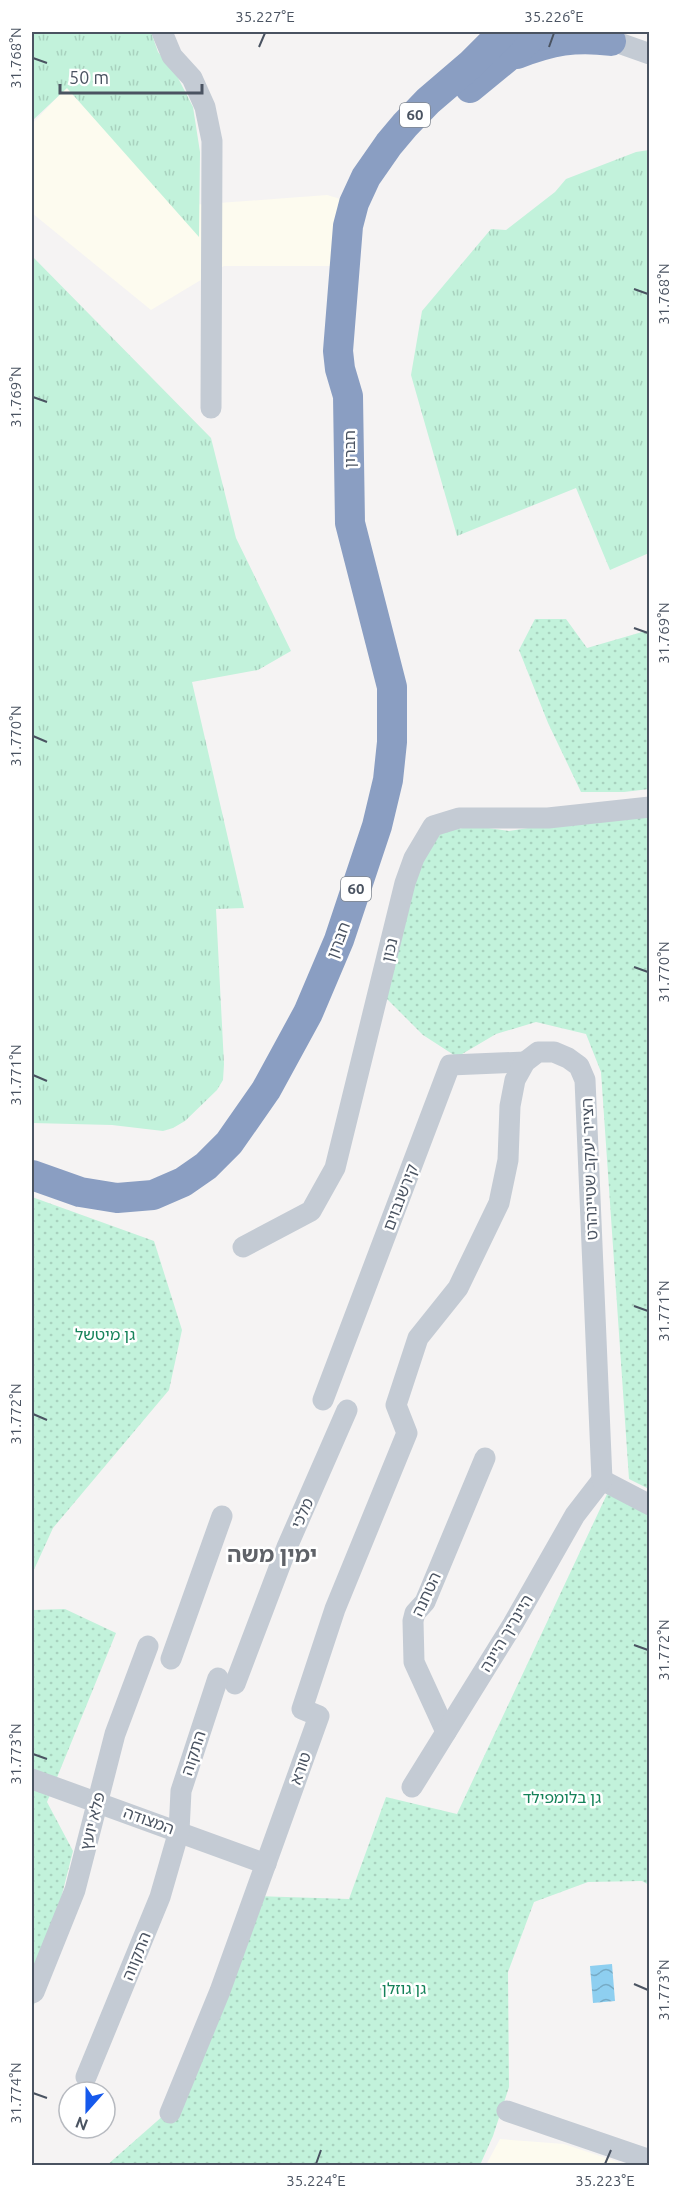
<svg xmlns="http://www.w3.org/2000/svg" width="681" height="2197" font-family="Ubuntu,'Noto Sans Hebrew',sans-serif">
<style>
.commercial{fill:#fdfbef}
.grass{fill:url(#grass-tufts)}
.park{fill:url(#park-dots)}
.water{fill:url(#water-waves)}
.lines{fill:none;stroke-linecap:round;stroke-linejoin:round}
.minor{stroke:#c4cbd4;stroke-width:21}
.highway{stroke:#8a9ec2;stroke-width:30}
.ticks{fill:none;stroke:#4a5361;stroke-width:2}
.labels{text-anchor:middle;stroke-width:5;stroke-linejoin:round;paint-order:stroke}
.shield{fill:#fff;stroke:#808790;stroke-width:1.5}
.shield-label{font-size:15px;font-weight:bold;fill:#4a5361}
.street-label{font-size:16px;fill:#4a5361;stroke:#fff}
.park-label{font-size:16px;fill:#158259;stroke:#fff}
.district-label{font-size:22px;font-weight:bold;fill:#5f6268;stroke:#fff}
.neatline{fill:none;stroke:#4a5361;stroke-width:2}
.ticks-label{font-size:15px;text-anchor:middle;fill:#4a5361}
</style>
<defs>
<pattern id="grass-tufts" width="24" height="20" patternUnits="userSpaceOnUse" patternTransform="scale(1.5)"><rect width="24" height="20" fill="#c2f2db"/><path d="M3 7l-1-3M5 7V3M7 7l1-3M15 17l-1-3M17 17v-4M19 17l1-3" fill="none" stroke="#a8d1be"/></pattern>
<pattern id="park-dots" width="8" height="8" patternUnits="userSpaceOnUse" patternTransform="scale(1.5)"><rect width="8" height="8" fill="#c2f2db"/><path d="M2 2h.1M6 6h.1" fill="none" stroke="#a8d1be" stroke-width="1.8" stroke-linecap="round"/></pattern>
<pattern id="water-waves" width="16" height="10" patternUnits="userSpaceOnUse" patternTransform="scale(1.5)"><rect width="16" height="10" fill="#8ecff0"/><path d="M0 5q4-4 8 0t8 0" fill="none" stroke="#76abc6"/></pattern>
</defs>
<rect width="100%" height="100%" fill="#f5f3f3"/>
<!-- commercial -->
<g class="commercial">
<polygon points="66,88 178,206 327,195 354,203 344,266 224,266 151,310 32,213 32,124"/>
<polygon points="500,2139 564,2144 627,2165 486,2165"/>
</g>
<!-- grass -->
<g class="grass">
<polygon points="32,32 151,32 158,52 177,76 193,107 200,152 199,237 67,88 32,121"/>
<polygon points="649,150 649,553 610,570 576,488 457,536 411,375 422,311 491,229 506,230 555,192 566,179 636,152"/>
<polygon points="32,256 211,438 236,538 291,651 258,670 192,682 244,908 216,909 224,1064 223,1080 217,1090 185,1121 173,1128 163,1131 112,1125 32,1123"/>
</g>
<!-- park -->
<g class="park">
<polygon points="535,619 566,619 587,648 649,630 649,789 624,792 581,792 548,723 519,650"/>
<polygon points="649,809 649,1489 629,1479 601,1072 586,1034 536,1022 496,1034 457,1057 423,1035 383,995 423,853 438,832 475,826 509,831"/>
<polygon points="32,1197 154,1241 182,1330 169,1390 53,1528 32,1574"/>
<polygon points="608,1492 649,1513 649,1885 642,1881 588,1882 534,1902 508,1972 509,2087 493,2136 480,2165 106,2166 181,2100 255,1896 349,1899 386,1797 457,1814"/>
<polygon points="65,1609 116,1633 47,1802 73,1851 32,2013 32,1610"/>
</g>
<!-- water -->
<polygon class="water" points="612,1964 615,2001 593,2003 590,1966"/>
<g class="lines">
<!-- minor -->
<g class="minor">
<polyline points="162,32 172,56 192,78 205,107 212,141 211,408"/>
<polyline points="599,36 650,54"/>
<polyline points="243,1247 311,1211 335,1168 405,883 414,858 433,826 459,818 548,818 650,807"/>
<polyline points="323,1400 450,1065 525,1062"/>
<polyline points="602,1480 650,1505"/>
<polyline points="171,1659 222,1516"/>
<polyline points="235,1684 287,1547 347,1410"/>
<polyline points="446,1732 414,1662 413,1621 415,1613 425,1602 485,1458"/>
<polyline points="32,1779 266,1864"/>
<polyline points="412,1787 513,1624 575,1515 602,1480"/>
<polyline points="32,1993 34,1992 75,1890 115,1734 148,1646"/>
<polyline points="86,2077 160,1897 179,1831 181,1791 218,1678"/>
<polyline points="507,2111 650,2160"/>
<polyline points="170,2113 220,1991 319,1716 302,1709 335,1609 407,1433 396,1405 418,1338 458,1288 499,1203 508,1160 510,1106 515,1080 525,1062 538,1052 554,1052 568,1058 579,1066 585,1080 602,1480"/>
</g>
<!-- highway -->
<g class="highway">
<path d="M 517,54 C 551,41 575,36 611,41"/>
<polyline points="470,88 538,32"/>
<polyline points="32,1175 80,1192 117,1198 153,1195 183,1182 206,1166 229,1143 266,1090 308,1013 339,940 377,826 388,780 392,742 392,687 350,523 348,396 340,369 338,351 348,226 354,203 366,177 389,144 405,125 428,101 470,65 503,32"/>
</g>
</g>
<!-- ticks -->
<path class="ticks" d="M 259,47 L 265,33M 549,47 L 554,33M 33,58 L 47,63M 634,289 L 648,294M 33,397 L 47,402M 634,628 L 648,633M 33,736 L 47,742M 634,967 L 648,972M 33,1075 L 47,1081M 634,1306 L 648,1311M 33,1414 L 47,1420M 634,1645 L 648,1650M 33,1754 L 47,1759M 634,1984 L 648,1990M 33,2093 L 47,2098M 316,2164 L 321,2150M 605,2164 L 611,2150"/>
<g class="labels">
<!-- shield labels -->
<g class="shield">
<rect x="400" y="103" width="30" height="24" rx="4.5"/>
<rect x="341" y="877" width="30" height="24" rx="4.5"/>
</g>
<g class="shield-label">
<text x="415" y="120">60</text>
<text x="356" y="894">60</text>
</g>
<!-- street labels -->
<g class="street-label">
<text transform="translate(349 449) rotate(-90)" y="6">חברון</text>
<text transform="translate(338 940) rotate(-69)" y="6">חברון</text>
<text transform="translate(389 950) rotate(-77)" y="6">נכון</text>
<text transform="translate(589 1169) rotate(-92)" y="6">הצייר יעקב שטיינהרט</text>
<text transform="translate(400 1197) rotate(-69)" y="6">קירשנבוים</text>
<text transform="translate(302 1513) rotate(-66)" y="6">מלכי</text>
<text transform="translate(426 1594) rotate(-65)" y="6">הטחנה</text>
<text transform="translate(506 1633) rotate(-59)" y="6">היינריך היינה</text>
<text transform="translate(193 1753) rotate(-72)" y="6">התקוה</text>
<text transform="translate(300 1768) rotate(-70)" y="6">טורא</text>
<text transform="translate(149 1820) rotate(20)" y="6">המצודה</text>
<text transform="translate(92 1821) rotate(-76)" y="6">פלא יועץ</text>
<text transform="translate(136 1956) rotate(-68)" y="6">התקווה</text>
</g>
<!-- park labels -->
<g class="park-label">
<text x="105" y="1340">גן מיטשל</text>
<text x="562" y="1803">גן בלומפילד</text>
<text x="404" y="1994">גן גוזלן</text>
</g>
<!-- district labels -->
<g class="district-label">
<text x="272" y="1562">ימין משה</text>
</g>
</g>
<!-- border -->
<rect width="681" height="2197" fill="none" stroke="#ffffff" stroke-width="66"/>
<!-- north arrow -->
<g transform="translate(87 2110) rotate(201)"><circle r="28" fill="#ffffff" stroke="#b7bac0" stroke-width="1.5"/>
<path d="M0-4.5L10 22L0 15L-10 22Z" fill="#1659ec"/>
<text y="-9" font-size="16" font-weight="bold" text-anchor="middle" fill="#4a5361">N</text>
</g>
<!-- scale -->
<path d="M60 84v9h142v-9" fill="none" stroke="#4a5361" stroke-width="3"/>
<text x="69" y="84" font-size="18" fill="#4a5361" stroke="#ffffff" stroke-width="4.5" paint-order="stroke">50 m</text>
<rect x="33" y="33" width="615" height="2131" class="neatline"/>
<g class="ticks-label">
<text x="265" y="22">35.227°E</text>
<text x="554" y="22">35.226°E</text>
<text transform="translate(16 58) rotate(-90)" y="5">31.768°N</text>
<text transform="translate(664 294) rotate(-90)" y="5">31.768°N</text>
<text transform="translate(16 397) rotate(-90)" y="5">31.769°N</text>
<text transform="translate(664 633) rotate(-90)" y="5">31.769°N</text>
<text transform="translate(16 736) rotate(-90)" y="5">31.770°N</text>
<text transform="translate(664 972) rotate(-90)" y="5">31.770°N</text>
<text transform="translate(16 1075) rotate(-90)" y="5">31.771°N</text>
<text transform="translate(664 1311) rotate(-90)" y="5">31.771°N</text>
<text transform="translate(16 1414) rotate(-90)" y="5">31.772°N</text>
<text transform="translate(664 1650) rotate(-90)" y="5">31.772°N</text>
<text transform="translate(16 1754) rotate(-90)" y="5">31.773°N</text>
<text transform="translate(664 1990) rotate(-90)" y="5">31.773°N</text>
<text transform="translate(16 2093) rotate(-90)" y="5">31.774°N</text>
<text x="316" y="2186">35.224°E</text>
<text x="605" y="2186">35.223°E</text>
</g>
</svg>
